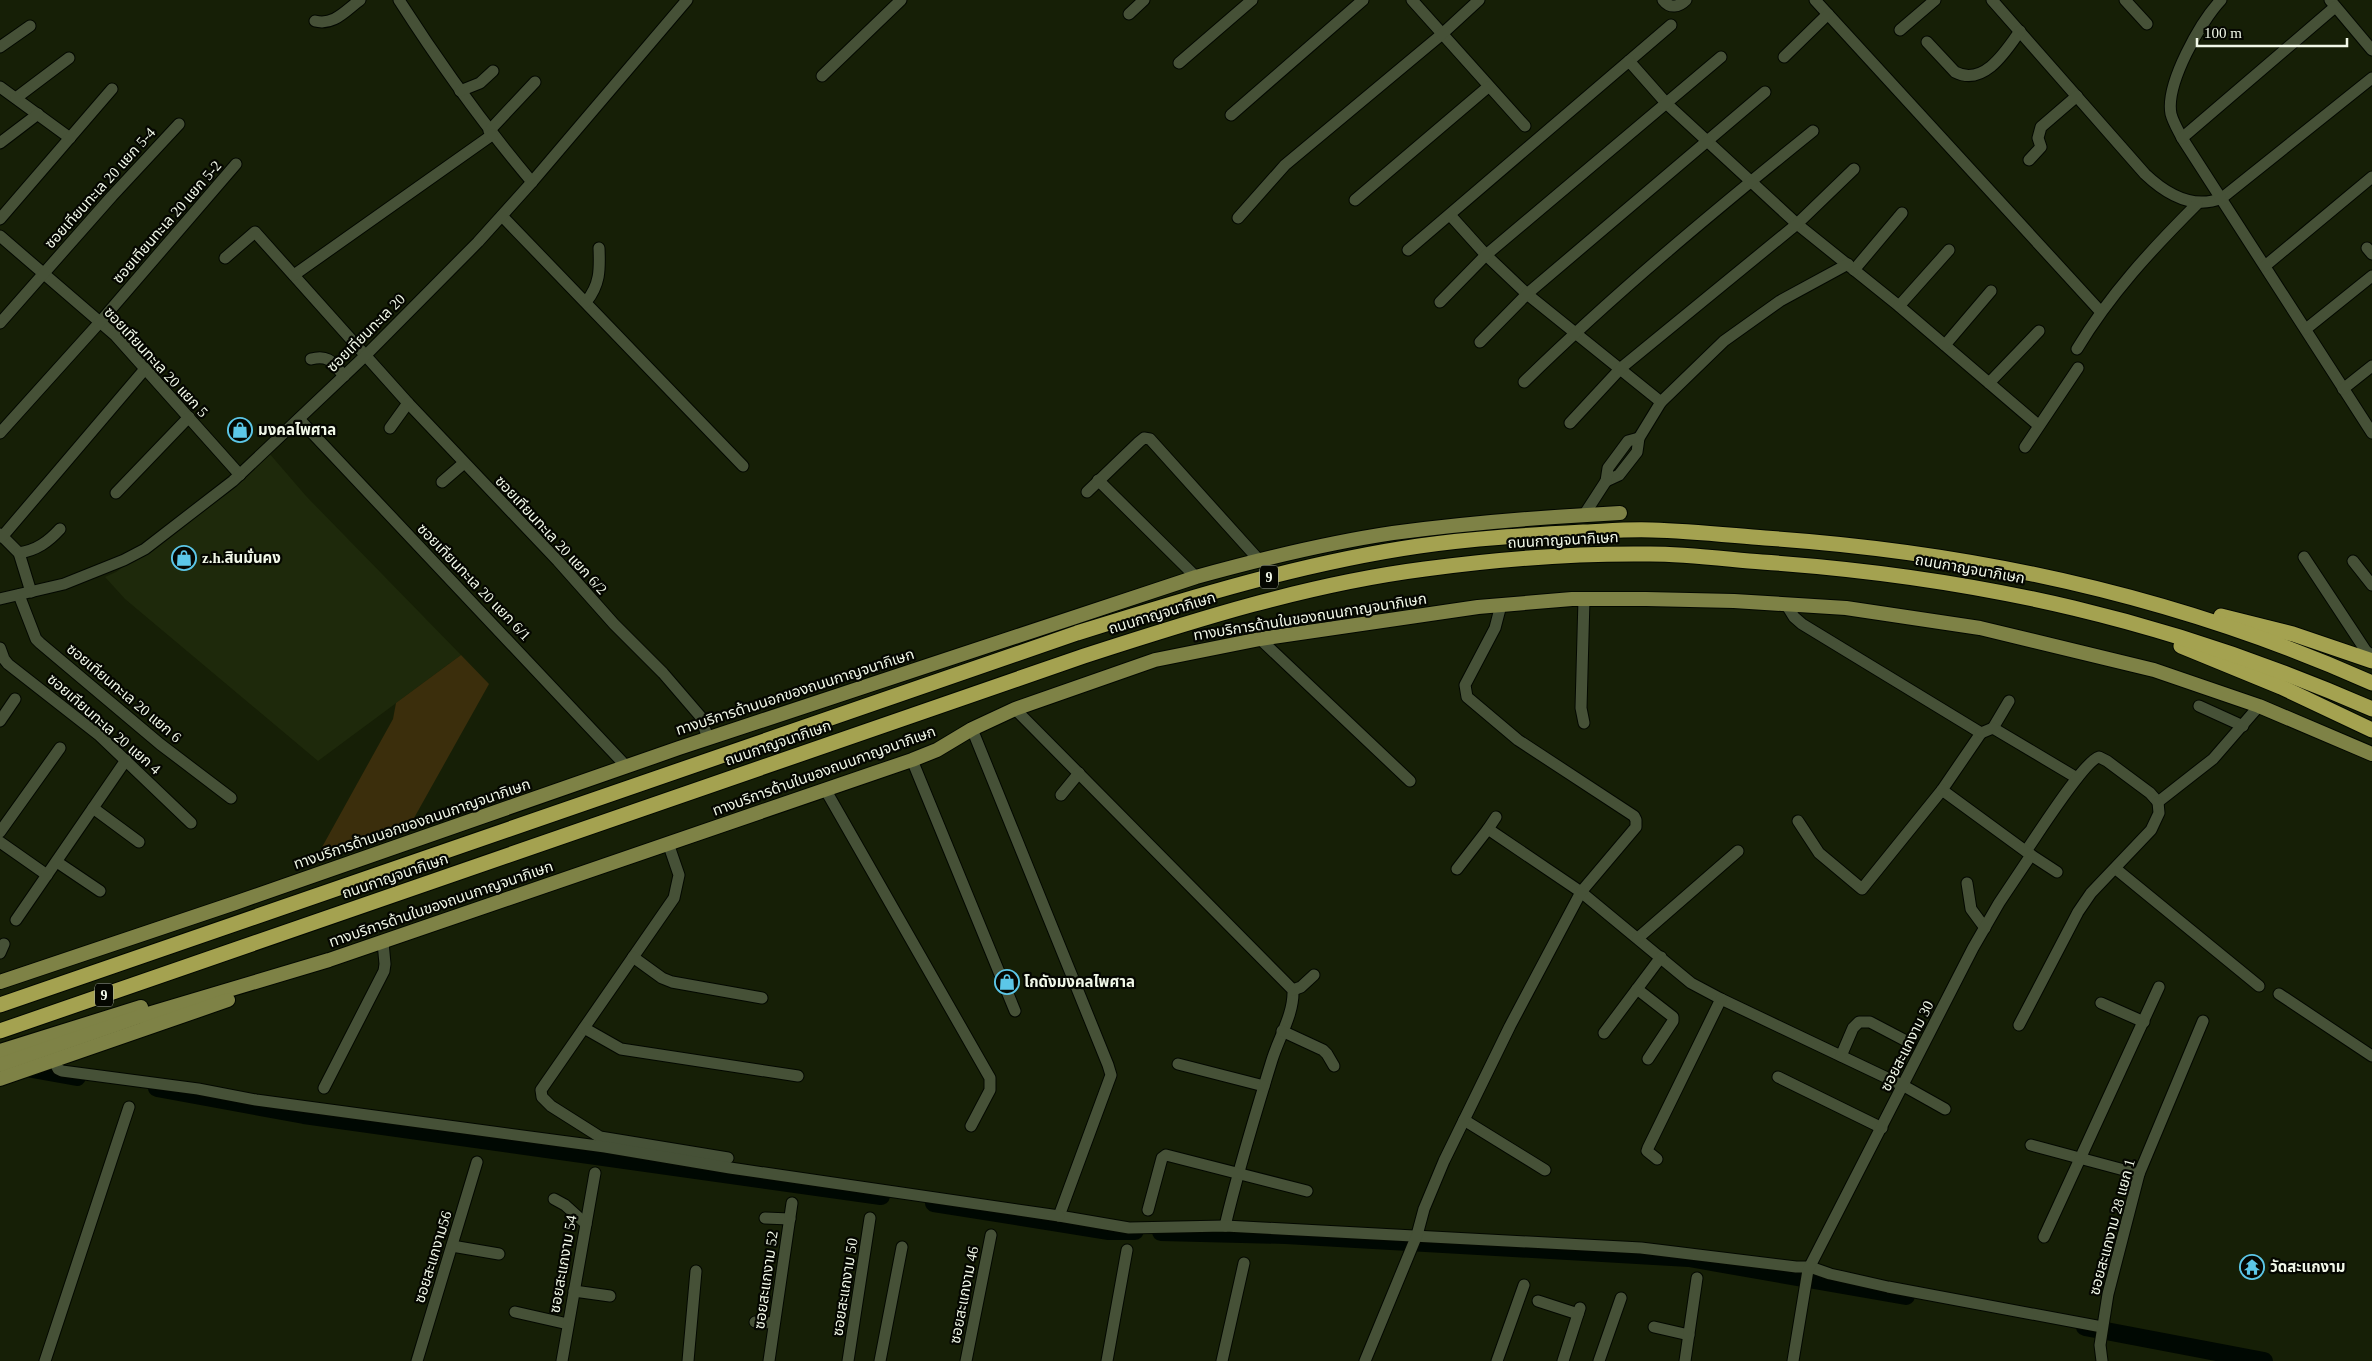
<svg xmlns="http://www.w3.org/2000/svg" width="2372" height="1361" font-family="'Times New Roman','Noto Sans Thai',serif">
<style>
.built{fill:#1e290b}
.green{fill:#3b2e0c}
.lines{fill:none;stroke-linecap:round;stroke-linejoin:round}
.river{stroke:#000802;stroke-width:18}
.minor-casing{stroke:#030800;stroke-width:13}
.major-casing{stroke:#030800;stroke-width:16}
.highway-casing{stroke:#030800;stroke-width:17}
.minor{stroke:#465137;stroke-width:11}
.major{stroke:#7e8246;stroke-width:14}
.highway{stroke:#a4a250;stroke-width:15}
.labels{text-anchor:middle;stroke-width:4.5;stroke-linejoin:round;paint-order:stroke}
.shield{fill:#050701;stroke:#aab0a3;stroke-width:1}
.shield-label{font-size:14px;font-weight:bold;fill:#f1f8e8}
.street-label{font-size:15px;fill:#f1f8e8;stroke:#050701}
.poi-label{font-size:15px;font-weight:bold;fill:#f1f8e8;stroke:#050701;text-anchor:start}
</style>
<rect width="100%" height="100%" fill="#161f06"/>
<!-- built -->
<polygon class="built" points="269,453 306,496 461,655 318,761 125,599 105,577 116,572 191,518"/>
<!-- green -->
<polygon class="green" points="461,655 489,684 409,827 316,858 393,719 396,703"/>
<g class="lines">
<!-- river -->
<g class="river">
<polyline points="21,1067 77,1077"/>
<polyline points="157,1088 304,1115 881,1196"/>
<polyline points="934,1203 1109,1231 1135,1231"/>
<polyline points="1161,1232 1286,1235 1689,1258 1906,1296"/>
<polyline points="2085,1327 2264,1361"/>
</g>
<defs>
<g id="minor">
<path d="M 399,0 C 440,64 483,124 532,182"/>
<polyline points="1412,0 1525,126"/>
<path d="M 1663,0 C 1670,9 1679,7 1686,0"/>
<polyline points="1815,0 2100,311"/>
<path d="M 1992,0 L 2145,174 C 2166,194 2193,210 2222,198 L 2372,78"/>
<polyline points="2125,0 2147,24"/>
<path d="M 2221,0 C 2201,21 2165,84 2171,114 C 2173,122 2178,130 2182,138 L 2372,433"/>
<polyline points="2330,0 2372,50"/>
<polyline points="1129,14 1144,0"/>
<path d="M 315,21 C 334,26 346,10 360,0"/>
<polyline points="1900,30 1935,0"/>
<path d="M 1927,42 L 1955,72 C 1984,87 2006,51 2020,31"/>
<polyline points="0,47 30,26"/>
<polyline points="1784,57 1828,14"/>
<polyline points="1629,61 1671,25"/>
<polyline points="1179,63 1252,0"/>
<polyline points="822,76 901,0"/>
<polyline points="0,87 70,138"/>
<polyline points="460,91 480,83 493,71"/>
<polyline points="16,98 69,58"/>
<polyline points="1231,115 1363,0"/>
<polyline points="489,131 535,82"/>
<polyline points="2182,138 2335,7"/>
<polyline points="0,143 38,114"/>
<polyline points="2029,160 2041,147 2038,138 2041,127 2077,96"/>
<polyline points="1355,200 1488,87"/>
<polyline points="1450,215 1486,255 1527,294 1661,402"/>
<polyline points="502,216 743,466"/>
<polyline points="1238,218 1285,165 1441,35 1479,0"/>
<polyline points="0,219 112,89"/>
<polyline points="0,236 115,335 240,475"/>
<polyline points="2367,248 2372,254"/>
<polyline points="1408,250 1629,61 1667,104 1797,224 1899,306 2038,425"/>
<polyline points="225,258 255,232 408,403 558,561 614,624 663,673 700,716 708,738"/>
<polyline points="2265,266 2372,177"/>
<polyline points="1854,270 1902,213"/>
<polyline points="294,275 492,135"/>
<path d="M 586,302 C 600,285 600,270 599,248"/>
<polyline points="1440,302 1486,255 1721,57"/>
<polyline points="1899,306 1949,250"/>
<polyline points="0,323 112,196 179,124"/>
<polyline points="2306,329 2372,276"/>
<polyline points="1480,342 1527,294 1765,92"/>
<polyline points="1945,345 1991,291"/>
<path d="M 2077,349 C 2110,294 2152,249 2197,204"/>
<path d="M 311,359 C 329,354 333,363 344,376"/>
<path d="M 1524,382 C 1615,293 1714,211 1813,131"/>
<polyline points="1989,383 2039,331"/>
<polyline points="2343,389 2372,366"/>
<polyline points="299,419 626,766"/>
<polyline points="1570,423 1621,368 1797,224 1854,169"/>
<polyline points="390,428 408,403"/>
<polyline points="0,433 100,322 236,164"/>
<polyline points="2025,447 2078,368"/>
<polyline points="1098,480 1196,577"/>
<polyline points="1606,481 1619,475 1637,452 1639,438 1661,402 1724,341 1780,301 1848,264"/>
<polyline points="442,482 464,463"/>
<polyline points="1087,492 1139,442 1144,438 1150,439 1259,560"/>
<polyline points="116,493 189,417"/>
<polyline points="1584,515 1606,481 1608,468 1628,441 1639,438"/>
<polyline points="0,534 19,553 31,592"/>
<polyline points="2,537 145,369"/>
<path d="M 19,553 C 37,550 48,542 60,529"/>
<polyline points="2304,557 2366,651 2372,655"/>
<polyline points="2353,561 2372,585"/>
<polyline points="19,595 36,639 40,643 160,744 231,798"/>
<polyline points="0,599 64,584 124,560 145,549 233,481 365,356 478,242 532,182 687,0"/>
<polyline points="1786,604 1794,617 1802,624 1981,733 1942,790 1862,889 1819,853 1798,821"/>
<polyline points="1260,639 1410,781"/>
<polyline points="0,648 4,659 8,664 100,736 191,823"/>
<polyline points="2199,706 2243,726"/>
<path d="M 1015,709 L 1293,990 C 1294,1014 1279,1037 1272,1060 C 1255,1115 1238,1170 1225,1226"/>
<polyline points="0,721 15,699"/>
<polyline points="1584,723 1581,708 1584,599"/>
<polyline points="1993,728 2009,701"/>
<polyline points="972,729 1108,1065 1111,1075 1059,1216 1129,1228 1225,1226 1641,1248 1796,1267 1810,1267 1830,1274 1888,1287 2102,1327"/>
<polyline points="1981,733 1993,728 2077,778"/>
<polyline points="912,760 1015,1011"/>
<polyline points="825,789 990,1078 990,1090 971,1126"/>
<polyline points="1061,795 1079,773"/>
<polyline points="93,808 139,842"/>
<polyline points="1488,829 1496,817"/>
<polyline points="0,832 60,748"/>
<polyline points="0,842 47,875"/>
<polyline points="668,843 679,875 674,898 541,1090 542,1097 551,1106 600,1137 728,1158"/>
<path d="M 2026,851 C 2038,834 2084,761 2099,757 L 2107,761 L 2150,793 L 2158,802 L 2213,759 L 2259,706"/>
<polyline points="2031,855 2057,872"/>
<polyline points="57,862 100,891"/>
<polyline points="1457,869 1488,829 1581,892 1691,983 1721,999 1904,1086 1945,1109"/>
<polyline points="2116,869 2259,986"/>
<polyline points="1967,883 1971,909 1985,928"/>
<polyline points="16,920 126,760"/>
<polyline points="1638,938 1738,851"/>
<polyline points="0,953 4,944"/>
<polyline points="633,957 662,978 672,982 762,998"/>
<polyline points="1637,989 1673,1017 1673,1021 1648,1059"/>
<polyline points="1293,990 1301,987 1314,975"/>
<polyline points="2279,994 2372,1056"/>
<polyline points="2101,1003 2144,1022"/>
<polyline points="2019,1025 2078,912 2091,893 2151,830 2159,813 2158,802"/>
<polyline points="584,1028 621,1049 798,1076"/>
<polyline points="1282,1031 1323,1050 1327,1054 1334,1066"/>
<polyline points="1604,1033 1661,957"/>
<polyline points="1841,1056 1853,1028 1859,1022 1870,1022 1910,1043"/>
<polyline points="54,1061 58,1069 62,1071 198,1089 256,1100 605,1147 730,1168 1059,1216"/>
<polyline points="1178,1064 1264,1086"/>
<polyline points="1778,1077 1882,1128"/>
<polyline points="324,1088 384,971 385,964 383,942"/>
<polyline points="1464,1120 1545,1170"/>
<polyline points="2031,1145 2139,1174"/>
<polyline points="1657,1159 1647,1151 1648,1148 1721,999"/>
<polyline points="554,1199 565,1205 586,1224"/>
<polyline points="1148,1210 1162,1158 1166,1155 1307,1191"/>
<polyline points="765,1218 790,1219"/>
<polyline points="2044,1237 2159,987"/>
<polyline points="452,1246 499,1254"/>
<polyline points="574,1291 610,1296"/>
<polyline points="1538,1301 1578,1314"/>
<polyline points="515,1312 568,1324"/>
<polyline points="755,1322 774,1323"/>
<polyline points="1654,1327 1689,1335"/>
<polyline points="45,1361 129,1107"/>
<polyline points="417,1361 477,1162"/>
<polyline points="562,1361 595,1173"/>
<polyline points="688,1361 696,1271"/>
<polyline points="769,1361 792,1203"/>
<polyline points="848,1361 870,1218"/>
<polyline points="880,1361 902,1247"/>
<polyline points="966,1361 991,1235"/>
<polyline points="1107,1361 1127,1250"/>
<polyline points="1222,1361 1244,1263"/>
<polyline points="1365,1361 1417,1235 1424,1209 1444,1161 1510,1026 1581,892 1636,827 1636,820 1634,816 1518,740 1467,697 1465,685 1495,628 1501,605"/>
<polyline points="1497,1361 1524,1285"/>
<polyline points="1563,1361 1580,1308"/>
<polyline points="1599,1361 1621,1298"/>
<polyline points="1685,1361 1697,1278"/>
<polyline points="1793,1361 1808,1270 1973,948 1999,903 2031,855 1942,790"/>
<polyline points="2102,1361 2100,1345 2108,1294 2139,1174 2203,1021"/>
</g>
<g id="major">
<path d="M 0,982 L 235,903 L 679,748 L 1196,577 C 1261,559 1326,543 1393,533 C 1468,523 1544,517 1620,513"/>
<polyline points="0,1051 141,1007"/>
<polyline points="0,1065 138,1017 329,960 912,760 937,750 972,729 1015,709 1155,660 1260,639 1478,607 1572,599 1646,599 1734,601 1846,608 1980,628 2154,670 2259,706 2372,754"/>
<polyline points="0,1079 228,1000"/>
</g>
<g id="highway">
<polyline points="2221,616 2293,634 2372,661"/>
<polyline points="2181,646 2281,687 2372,730"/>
<path d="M 0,1005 L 1077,633 C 1189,598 1302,563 1419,546 C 1474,538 1530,535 1585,532 C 1607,531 1630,529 1652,530 C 1690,531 1727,535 1765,538 C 1975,552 2180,597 2372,683"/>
<path d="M 0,1031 L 1084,656 C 1195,620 1308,584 1425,569 C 1499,559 1575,553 1650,554 C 1687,554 1725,559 1762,562 C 1980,577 2172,621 2372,709"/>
</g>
</defs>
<!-- minor casing -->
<use href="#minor" class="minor-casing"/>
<!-- major casing -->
<use href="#major" class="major-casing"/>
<!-- highway casing -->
<use href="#highway" class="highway-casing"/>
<!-- minor -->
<use href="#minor" class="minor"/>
<!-- major -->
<use href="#major" class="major"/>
<!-- highway -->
<use href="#highway" class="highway"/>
</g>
<!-- icons -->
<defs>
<symbol id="shop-ring" viewBox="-11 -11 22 22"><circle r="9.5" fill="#050701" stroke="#5cc7e8" stroke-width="1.5"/><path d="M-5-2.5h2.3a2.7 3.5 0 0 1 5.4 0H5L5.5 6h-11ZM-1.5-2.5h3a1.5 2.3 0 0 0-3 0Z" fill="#5cc7e8"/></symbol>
<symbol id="temple-ring" viewBox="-11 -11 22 22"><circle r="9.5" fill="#050701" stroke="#5cc7e8" stroke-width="1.5"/><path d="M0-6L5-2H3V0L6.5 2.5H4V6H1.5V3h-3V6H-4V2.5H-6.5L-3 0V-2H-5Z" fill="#5cc7e8"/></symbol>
</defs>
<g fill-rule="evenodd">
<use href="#shop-ring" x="226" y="416" width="28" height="28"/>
<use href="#shop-ring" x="170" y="544" width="28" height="28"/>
<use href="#shop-ring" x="993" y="968" width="28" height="28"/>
<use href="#temple-ring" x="2238" y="1253" width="28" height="28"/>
</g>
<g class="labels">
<!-- shield labels -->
<g class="shield">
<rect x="1260" y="565.5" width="18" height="23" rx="4"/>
<rect x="95" y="983.5" width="18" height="23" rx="4"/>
</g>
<g class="shield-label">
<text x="1269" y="582">9</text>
<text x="104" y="1000">9</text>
</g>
<!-- street labels -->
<g class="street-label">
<text transform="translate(100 188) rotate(-48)" y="5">ซอยเทียนทะเล 20 แยก 5-4</text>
<text transform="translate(167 222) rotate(-49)" y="5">ซอยเทียนทะเล 20 แยก 5-2</text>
<text transform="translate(366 333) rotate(-45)" y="5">ซอยเทียนทะเล 20</text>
<text transform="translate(156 362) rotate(47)" y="5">ซอยเทียนทะเล 20 แยก 5</text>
<text transform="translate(551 535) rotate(47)" y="5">ซอยเทียนทะเล 20 แยก 6/2</text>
<text transform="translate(1563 540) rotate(-3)" y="5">ถนนกาญจนาภิเษก</text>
<text transform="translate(1970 569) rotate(10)" y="5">ถนนกาญจนาภิเษก</text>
<text transform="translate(474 582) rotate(46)" y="5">ซอยเทียนทะเล 20 แยก 6/1</text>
<text transform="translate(1162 613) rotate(-17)" y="5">ถนนกาญจนาภิเษก</text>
<text transform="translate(1310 617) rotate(-9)" y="5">ทางบริการด้านในของถนนกาญจนาภิเษก</text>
<text transform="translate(795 692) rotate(-18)" y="5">ทางบริการด้านนอกของถนนกาญจนาภิเษก</text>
<text transform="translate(124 693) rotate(40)" y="5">ซอยเทียนทะเล 20 แยก 6</text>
<text transform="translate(104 724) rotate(41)" y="5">ซอยเทียนทะเล 20 แยก 4</text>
<text transform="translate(778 743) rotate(-19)" y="5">ถนนกาญจนาภิเษก</text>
<text transform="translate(824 771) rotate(-20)" y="5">ทางบริการด้านในของถนนกาญจนาภิเษก</text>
<text transform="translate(412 824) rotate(-19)" y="5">ทางบริการด้านนอกของถนนกาญจนาภิเษก</text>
<text transform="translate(395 876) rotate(-19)" y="5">ถนนกาญจนาภิเษก</text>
<text transform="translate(441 904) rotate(-19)" y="5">ทางบริการด้านในของถนนกาญจนาภิเษก</text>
<text transform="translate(1907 1046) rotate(-63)" y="5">ซอยสะแกงาม 30</text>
<text transform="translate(2112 1227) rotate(-75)" y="5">ซอยสะแกงาม 28 แยก 1</text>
<text transform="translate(433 1257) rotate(-73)" y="5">ซอยสะแกงาม56</text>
<text transform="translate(563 1264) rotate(-80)" y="5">ซอยสะแกงาม 54</text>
<text transform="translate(766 1280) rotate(-82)" y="5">ซอยสะแกงาม 52</text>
<text transform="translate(845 1287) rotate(-81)" y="5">ซอยสะแกงาม 50</text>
<text transform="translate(964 1295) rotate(-79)" y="5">ซอยสะแกงาม 46</text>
</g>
<!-- poi labels -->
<g class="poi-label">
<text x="258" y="435">มงคลไพศาล</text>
<text x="202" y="563">z.h.สินมั่นคง</text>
<text x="1024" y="987">โกดังมงคลไพศาล</text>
<text x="2270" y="1272">วัดสะแกงาม</text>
</g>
</g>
<!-- scale -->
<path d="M2197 38v8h150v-8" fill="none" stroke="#f1f8e8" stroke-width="2.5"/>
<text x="2204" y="38" font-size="15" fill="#f1f8e8" stroke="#050701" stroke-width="4" paint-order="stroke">100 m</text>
</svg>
